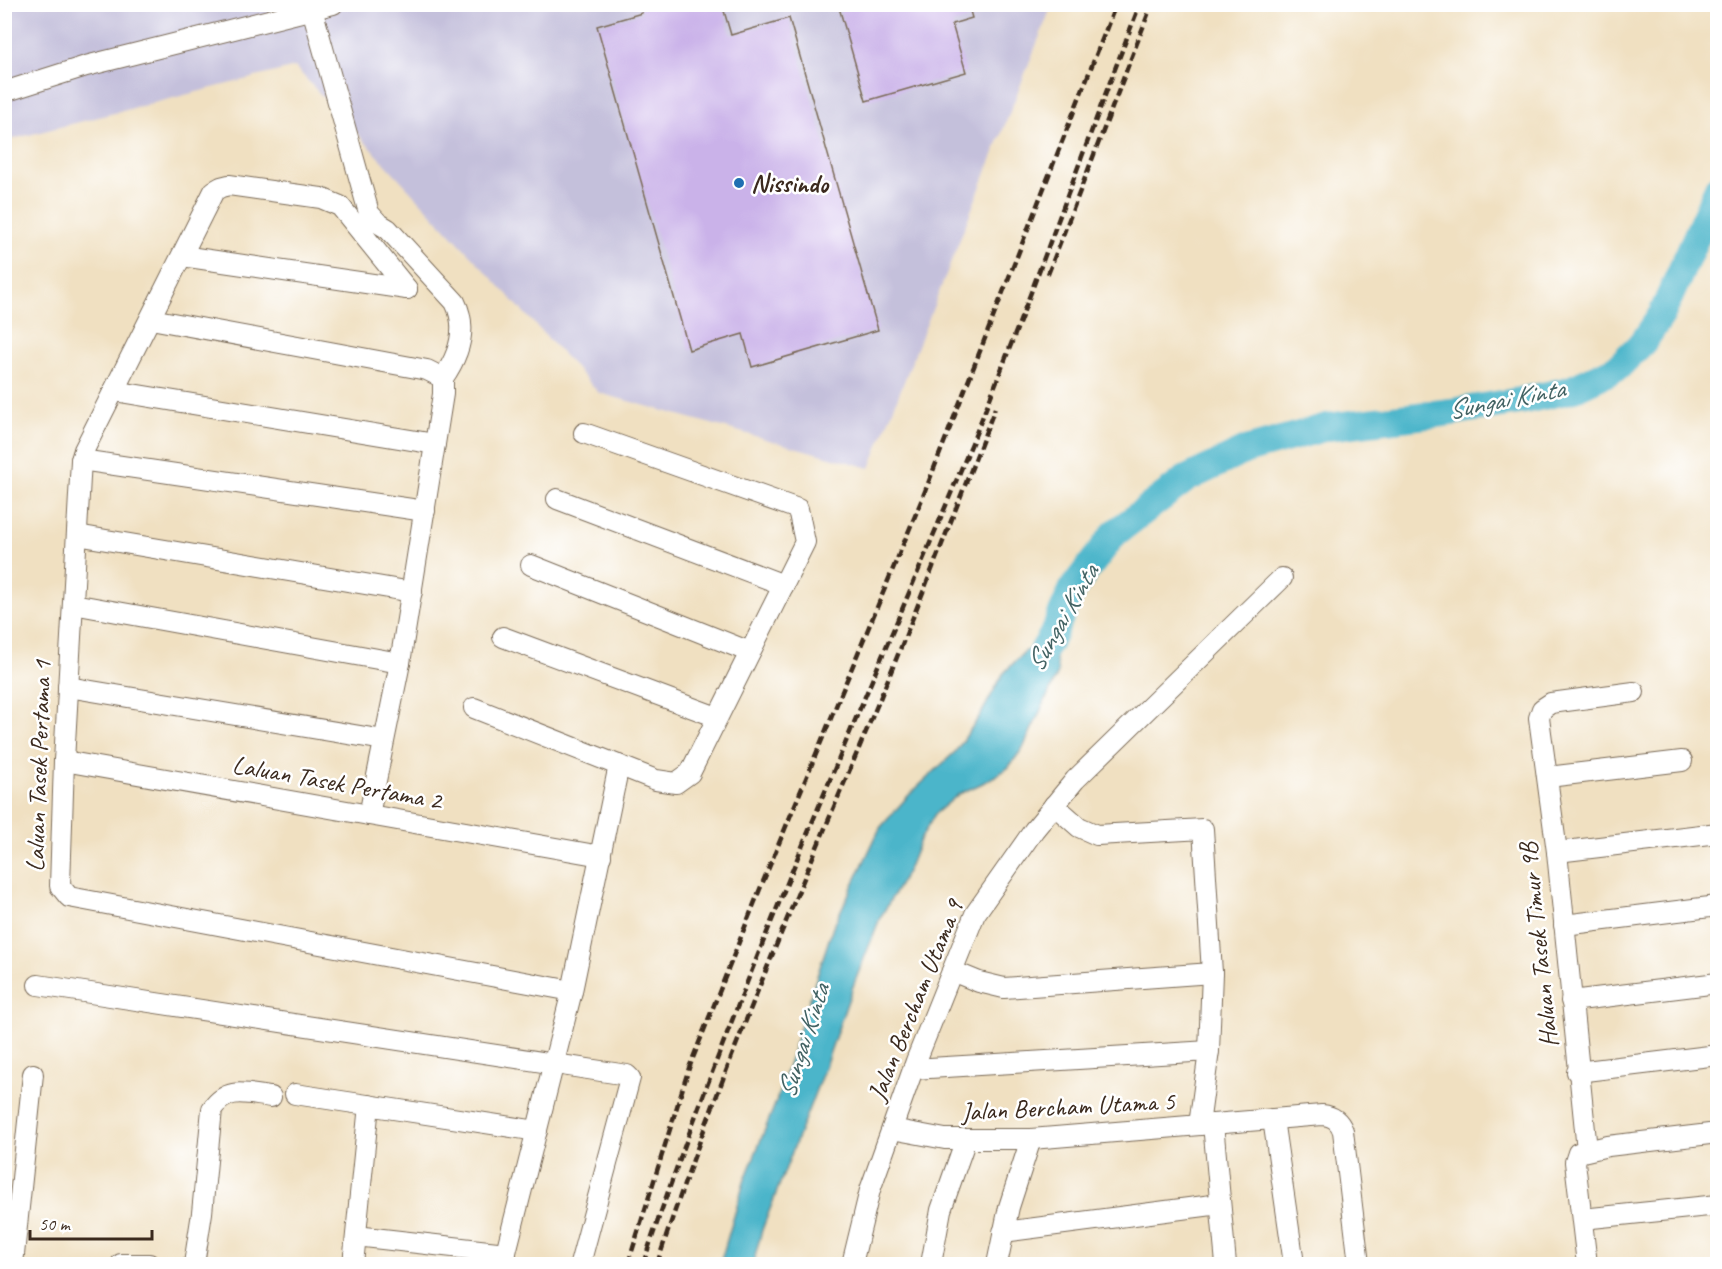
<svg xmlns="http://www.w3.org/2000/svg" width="1722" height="1269" font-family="Caveat,sans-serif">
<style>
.industrial{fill:#c4c0db}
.water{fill:#4cb5ca;stroke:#447074;stroke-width:1.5}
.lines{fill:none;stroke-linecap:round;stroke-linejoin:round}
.river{stroke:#4cb5ca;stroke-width:28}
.building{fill:#cab2e9}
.minor-casing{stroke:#7a6a57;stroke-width:22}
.minor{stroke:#fff;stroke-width:20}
.rail{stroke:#3b2a1e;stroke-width:4.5;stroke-dasharray:9 4.5;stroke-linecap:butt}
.poi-dot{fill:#1f6fb2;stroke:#fff;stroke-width:2}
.labels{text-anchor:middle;stroke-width:5;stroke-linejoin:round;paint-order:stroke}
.poi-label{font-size:26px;font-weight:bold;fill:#3b2a1e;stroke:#fff;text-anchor:start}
.street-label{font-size:26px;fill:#3b2a1e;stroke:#fff}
.water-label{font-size:27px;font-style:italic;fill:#426263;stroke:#fff}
</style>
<rect width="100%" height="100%" fill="#fff"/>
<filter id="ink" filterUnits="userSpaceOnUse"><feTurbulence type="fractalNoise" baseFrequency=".0167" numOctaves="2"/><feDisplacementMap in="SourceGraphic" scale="12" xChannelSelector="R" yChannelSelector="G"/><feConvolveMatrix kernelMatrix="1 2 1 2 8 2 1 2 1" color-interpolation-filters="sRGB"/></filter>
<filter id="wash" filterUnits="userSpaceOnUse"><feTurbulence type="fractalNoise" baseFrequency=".008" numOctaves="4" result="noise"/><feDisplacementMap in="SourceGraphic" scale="24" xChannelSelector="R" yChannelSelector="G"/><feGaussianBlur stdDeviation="1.35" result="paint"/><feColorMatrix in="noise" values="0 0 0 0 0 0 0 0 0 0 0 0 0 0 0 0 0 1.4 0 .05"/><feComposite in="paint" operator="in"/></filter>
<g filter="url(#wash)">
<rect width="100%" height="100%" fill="#f0e0c1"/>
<!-- industrial -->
<polygon class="industrial" points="5,5 1052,5 870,468 599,393 295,67 5,141"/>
<!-- water -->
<polygon class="water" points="1052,636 1058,673 1023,748 1008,768 987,781 959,794 935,814 920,840 908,870 880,918 852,989 823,1072 762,1230 753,1264 720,1264 744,1182 776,1102 833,927 880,828 908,796 956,751 981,714 1003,674 1024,652"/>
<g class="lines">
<!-- river -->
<polyline class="river" points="1032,669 1052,636 1073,588 1115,533 1186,479 1246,450 1327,427 1451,412 1520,401 1570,390 1617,368 1644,341 1662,314 1718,188"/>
</g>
<g id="blocks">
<!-- building -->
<g class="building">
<polygon points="640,4 722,4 731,35 789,18 878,330 752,367 743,334 689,350 597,26 642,13"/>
<polygon points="838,4 968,4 972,18 952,24 966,72 866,101"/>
</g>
</g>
</g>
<g filter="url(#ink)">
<use href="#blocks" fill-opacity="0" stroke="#7a6a57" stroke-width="1.5"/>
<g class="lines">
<defs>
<g id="minor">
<path d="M 312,9 L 369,213 L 378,223 L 388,229 L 455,302 C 468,328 459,355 443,378"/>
<polyline points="4,92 86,66 333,4"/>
<polyline points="182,256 407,289"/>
<polyline points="407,289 340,206 321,198 229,185 221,187 214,191 84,450 81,460 64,761 60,886 69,897 572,991"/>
<polyline points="151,319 427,370 443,378 443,394 400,663 369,815"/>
<polyline points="114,391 435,444"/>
<polyline points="81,460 425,511"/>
<polyline points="557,499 784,585"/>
<polyline points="77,535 412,592"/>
<polyline points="531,565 750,652"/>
<polyline points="73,604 400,663"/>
<polyline points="503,637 717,717"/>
<polyline points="68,687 384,740"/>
<polyline points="474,708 656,780 676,783 690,773 805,542 798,509 584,433"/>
<polyline points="64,761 601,856"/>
<polyline points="1548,777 1682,761"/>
<polyline points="1054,805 1079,827 1097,835 1203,829 1212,973 1209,1051 1199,1125"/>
<polyline points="1557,852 1718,833"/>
<polyline points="1564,925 1718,906"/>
<polyline points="952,971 979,982 1004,988 1212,973"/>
<polyline points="38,985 627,1075 630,1078 580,1264"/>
<polyline points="1571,1001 1718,983"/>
<polyline points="913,1069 1209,1051"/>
<polyline points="1577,1072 1718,1055"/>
<polyline points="295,1094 537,1131"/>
<polyline points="1273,1119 1294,1264"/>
<polyline points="1213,1124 1226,1264"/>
<path d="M 892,1129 L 945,1139 L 1031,1139 L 1322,1115 C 1333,1116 1339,1120 1343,1131 L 1359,1264"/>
<polyline points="1587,1150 1557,852 1539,718 1542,709 1551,703 1634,692"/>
<polyline points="1582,1219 1718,1205"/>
<polyline points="1003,1232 1220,1204"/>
<polyline points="356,1236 506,1253"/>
<polyline points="13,1264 33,1074"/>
<polyline points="121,1264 149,1264"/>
<path d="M 194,1264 L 202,1213 L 212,1109 C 228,1086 246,1094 271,1097"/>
<polyline points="353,1264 369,1105"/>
<polyline points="503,1264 572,991 619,765"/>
<polyline points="852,1264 870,1190 916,1061 975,914 1034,830 1075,780 1282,578"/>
<polyline points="931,1264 941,1210 966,1139"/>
<polyline points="997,1264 1009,1207 1031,1139"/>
<polyline points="1587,1264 1575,1162 1578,1153 1608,1146 1718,1133"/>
</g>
</defs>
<!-- minor casing -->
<use href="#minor" class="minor-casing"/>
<!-- minor -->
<use href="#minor" class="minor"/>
<!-- rail -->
<g class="rail">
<polyline points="1048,274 1152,4"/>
<polyline points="628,1264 689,1068 760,889 922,499 1116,4"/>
<path d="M 643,1264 C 737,985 859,715 972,443 C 1031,298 1083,150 1140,4"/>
<path d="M 657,1264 C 720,1072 800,887 879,701 C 919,604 957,506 995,408"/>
</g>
</g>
</g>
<!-- markers -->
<circle class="poi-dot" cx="739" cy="183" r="6"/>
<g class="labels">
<!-- poi labels -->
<g class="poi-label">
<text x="751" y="192">Nissindo</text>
</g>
<!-- street labels -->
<g class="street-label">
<text transform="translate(38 766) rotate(-88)" y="9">Laluan Tasek Pertama 1</text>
<text transform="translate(337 782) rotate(10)" y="9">Laluan Tasek Pertama 2</text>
<text transform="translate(1538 945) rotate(-96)" y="9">Haluan Tasek Timur 9B</text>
<text transform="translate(915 1000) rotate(-68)" y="9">Jalan Bercham Utama 9</text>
<text transform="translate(1068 1106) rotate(-3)" y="9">Jalan Bercham Utama 5</text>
</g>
<!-- water labels -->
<g class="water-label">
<text transform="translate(1506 399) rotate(-11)" y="9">Sungai Kinta</text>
<text transform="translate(1062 618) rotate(-60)" y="9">Sungai Kinta</text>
<text transform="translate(803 1041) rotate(-72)" y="9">Sungai Kinta</text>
</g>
</g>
<!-- margin -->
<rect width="1722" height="1269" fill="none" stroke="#fff" stroke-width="24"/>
<!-- scale -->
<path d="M30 1230v9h122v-9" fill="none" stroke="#3b2a1e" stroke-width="3"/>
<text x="39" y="1230" font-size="18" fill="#3b2a1e" stroke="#ffffff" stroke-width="4.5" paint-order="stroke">50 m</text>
</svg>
